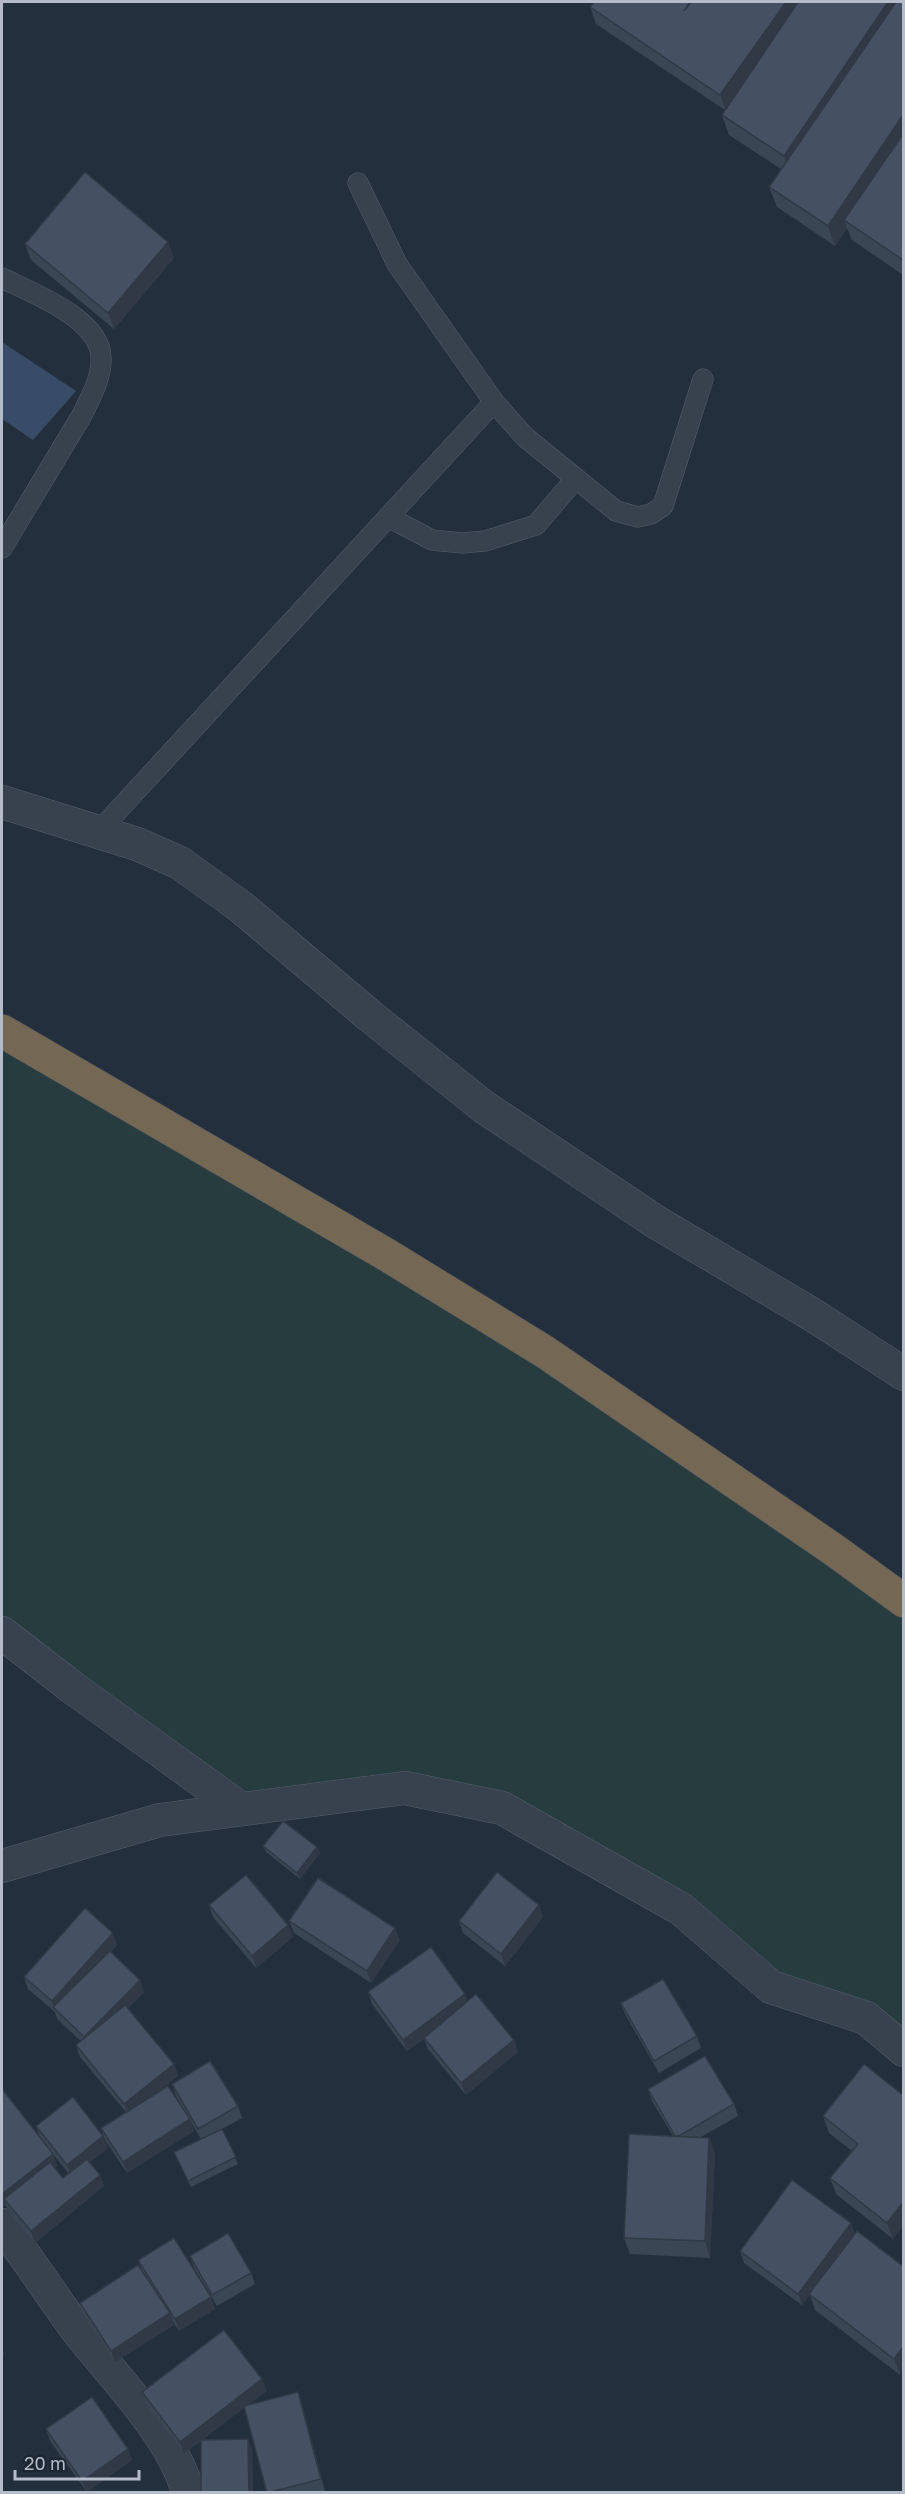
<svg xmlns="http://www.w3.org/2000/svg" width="905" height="2494" font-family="'Golos Text',sans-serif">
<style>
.green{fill:#263c3f}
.water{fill:#394c67}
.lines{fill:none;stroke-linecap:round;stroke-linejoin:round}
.lane-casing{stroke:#565f6c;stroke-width:21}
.street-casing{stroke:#565f6c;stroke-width:34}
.highway-casing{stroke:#434c59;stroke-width:34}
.lane{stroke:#38414e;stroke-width:20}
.street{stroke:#38414e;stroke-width:33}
.highway{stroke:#746855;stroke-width:33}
.wall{fill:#3b4654}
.shaded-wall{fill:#303945}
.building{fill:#455162;stroke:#303945;stroke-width:1.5}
</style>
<rect width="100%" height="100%" fill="#242f3e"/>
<!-- green -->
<polygon class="green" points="2,1031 545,1352 903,1607 903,2047 771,1987 502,1808 405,1788 241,1809 2,1632"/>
<!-- water -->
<polygon class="water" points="2,342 76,391 33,440 2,419"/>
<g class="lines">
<defs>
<g id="lane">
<polyline points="358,183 397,264 494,402 525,437 616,511 638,517 651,514 663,506 703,379"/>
<path d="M 2,278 C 31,292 101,319 101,358 C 102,378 90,398 82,415 L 2,548"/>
<polyline points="388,517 432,540 462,543 485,541 536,525 576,478"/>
<polyline points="99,831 494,402"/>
</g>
<g id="street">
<polyline points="2,802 137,844 180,863 241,907 370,1016 484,1107 656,1222 813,1315 904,1374"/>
<polyline points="2,1633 73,1688 241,1809"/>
<polyline points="2,1866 160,1820 405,1788 502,1808 681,1909 771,1987 866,2018 904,2050"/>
<path d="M 2,2225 C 29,2259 51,2295 77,2330 C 114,2377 173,2436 188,2492"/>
</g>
<polyline id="highway" points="2,1031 387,1255 545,1352 834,1550 904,1601"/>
</defs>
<!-- lane casing -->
<use href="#lane" class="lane-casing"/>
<!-- street casing -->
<use href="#street" class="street-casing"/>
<!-- highway casing -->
<use href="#highway" class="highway-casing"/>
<!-- lane -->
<use href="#lane" class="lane"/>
<!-- street -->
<use href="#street" class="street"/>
<!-- highway -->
<use href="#highway" class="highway"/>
</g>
<!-- wall -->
<g class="wall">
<polygon points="903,2 903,275 852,240 847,228 835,246 777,207 769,187 781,169 729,135 722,115 725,110 596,24 590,7"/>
<polygon points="25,244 174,258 114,329 31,260"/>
<polygon points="263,1846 317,1847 320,1853 300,1879 266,1852"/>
<polygon points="209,1905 288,1925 293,1937 256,1968 213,1917"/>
<polygon points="539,1905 543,1917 505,1966 463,1933 459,1921"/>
<polygon points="289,1921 400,1940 371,1983 294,1933"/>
<polygon points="117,1944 111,1952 144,1992 128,2008 174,2064 178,2076 157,2093 190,2119 194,2131 127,2173 105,2140 101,2128 126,2112 80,2057 76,2045 81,2041 57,2019 55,2012 28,1989 24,1977"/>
<polygon points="368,1992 468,2001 514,2040 518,2052 466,2095 428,2049 424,2039 407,2051 372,2004"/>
<polygon points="621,2003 697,2036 701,2048 659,2073 625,2014"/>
<polygon points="172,2084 238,2106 242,2118 222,2129 238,2164 191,2187 174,2152 201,2139 176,2096"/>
<polygon points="648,2089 734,2104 738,2116 701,2137 709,2138 715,2154 710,2258 630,2254 624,2238 673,2136 652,2101"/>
<polygon points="2,2091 53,2154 57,2166 55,2168 63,2178 69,2174 40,2138 36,2126 108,2148 90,2162 100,2175 104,2186 35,2243 8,2211 6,2205 4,2207 2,2204"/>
<polygon points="903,2095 893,2239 836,2194 830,2178 852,2151 829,2133 823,2116"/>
<polygon points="851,2223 855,2234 900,2375 815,2310 810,2295 802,2305 744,2263 740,2251"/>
<polygon points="190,2256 251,2273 255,2284 217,2306 194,2268"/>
<polygon points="138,2260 215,2309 179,2331 172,2320 174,2325 115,2362 84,2315 80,2303 142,2271"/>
<polygon points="267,2391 248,2405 302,2403 325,2491 317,2493 267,2493 244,2408 202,2440 248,2439 252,2450 253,2493 201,2493 201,2441 184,2453 146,2404 142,2392"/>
<polygon points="46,2429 128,2449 132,2460 87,2492 50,2441"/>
</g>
<!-- shaded-wall -->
<g class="shaded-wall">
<polygon points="786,2 804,2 726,111 720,95"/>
<polygon points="888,2 903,2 791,176 784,156"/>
<polygon points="903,115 903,146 844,220 847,228 835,246 828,226"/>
<polygon points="168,242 174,258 114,329 108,313"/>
<polygon points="317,1847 320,1853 300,1879 297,1873"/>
<polygon points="539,1905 543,1917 505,1966 501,1954"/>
<polygon points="288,1925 293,1937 256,1968 252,1956"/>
<polygon points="395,1928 400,1940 371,1983 367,1971"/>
<polygon points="113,1933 117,1944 58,2011 54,2008 52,2001"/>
<polygon points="140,1980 144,1992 88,2048 84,2037"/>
<polygon points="465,1994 469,2006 407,2051 403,2040"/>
<polygon points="514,2040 518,2052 466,2095 461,2083"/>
<polygon points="174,2064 178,2076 129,2116 124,2104"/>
<polygon points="190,2119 194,2131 127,2173 123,2162"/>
<polygon points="103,2136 108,2148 71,2177 67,2165"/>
<polygon points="709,2138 715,2154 710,2258 705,2241"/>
<polygon points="53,2154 57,2166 8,2204 4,2199 6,2205 4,2207 2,2200 2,2194"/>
<polygon points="100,2175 104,2186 35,2243 31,2231"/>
<polygon points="903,2202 903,2226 893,2239 887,2223"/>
<polygon points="851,2223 855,2235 809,2294 810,2295 802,2305 798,2294"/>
<polygon points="211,2297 215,2309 179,2331 175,2319"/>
<polygon points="170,2313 174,2325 115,2362 111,2351"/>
<polygon points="2,2346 4,2354 2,2359"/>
<polygon points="903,2347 903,2371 900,2375 894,2359"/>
<polygon points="262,2379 267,2391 184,2453 180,2442"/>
<polygon points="298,2392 302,2403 325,2491 321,2479"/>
<polygon points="248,2439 252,2450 253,2493 249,2493"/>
<polygon points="128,2449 132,2460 87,2492 82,2481"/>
</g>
<!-- building -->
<g class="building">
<polygon points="594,2 690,2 684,11 691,2 786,2 720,95 590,7"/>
<polygon points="798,2 888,2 784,156 722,115"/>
<polygon points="896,2 903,2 903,115 828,226 769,187"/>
<polygon points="903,134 903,260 844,220"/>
<polygon points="85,172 168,242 108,313 25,244"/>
<polygon points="283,1821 317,1847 297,1873 263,1846"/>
<polygon points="497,1872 539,1905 501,1954 459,1921"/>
<polygon points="246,1875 288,1925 252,1956 209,1905"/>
<polygon points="318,1878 395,1928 367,1971 289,1921"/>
<polygon points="85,1908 113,1933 52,2001 24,1977"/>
<polygon points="431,1947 465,1994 403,2040 368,1992"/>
<polygon points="110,1951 140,1980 84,2037 53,2007"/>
<polygon points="663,1979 697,2036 654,2061 621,2003"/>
<polygon points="476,1994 514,2040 461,2083 424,2038"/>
<polygon points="125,2005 174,2064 124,2104 76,2045"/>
<polygon points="705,2056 734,2104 679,2136 675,2136 648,2089"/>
<polygon points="210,2061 238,2106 198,2129 172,2084"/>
<polygon points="864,2064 903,2095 903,2202 887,2223 830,2178 858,2144 823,2116"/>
<polygon points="168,2086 190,2119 123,2162 101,2128"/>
<polygon points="3,2090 53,2154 2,2194 2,2091"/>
<polygon points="73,2097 103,2136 67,2165 36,2126"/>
<polygon points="222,2129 236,2157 188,2181 174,2152"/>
<polygon points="629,2134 709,2138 705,2241 624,2238"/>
<polygon points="87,2159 100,2175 31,2231 4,2199 50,2162 63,2178"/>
<polygon points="792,2180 851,2223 798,2294 740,2251"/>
<polygon points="857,2231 903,2266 903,2347 894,2359 809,2294"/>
<polygon points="228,2233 251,2273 212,2295 190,2256"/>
<polygon points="174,2238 211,2297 175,2319 138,2260"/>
<polygon points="138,2265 170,2313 111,2351 80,2303"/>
<polygon points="224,2330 262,2379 180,2442 142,2392"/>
<polygon points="298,2392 321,2479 267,2493 244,2406"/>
<polygon points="92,2397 128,2449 82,2481 46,2429"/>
<polygon points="248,2439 249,2493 201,2493 201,2440"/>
</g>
<!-- border -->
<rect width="905" height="2494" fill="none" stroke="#b4bcc9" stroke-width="6"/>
<!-- scale -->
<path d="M15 2470v9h124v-9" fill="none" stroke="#b4bcc9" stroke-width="3"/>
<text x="24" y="2470" font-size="18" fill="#b4bcc9" stroke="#1d2633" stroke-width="4.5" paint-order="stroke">20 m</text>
</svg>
